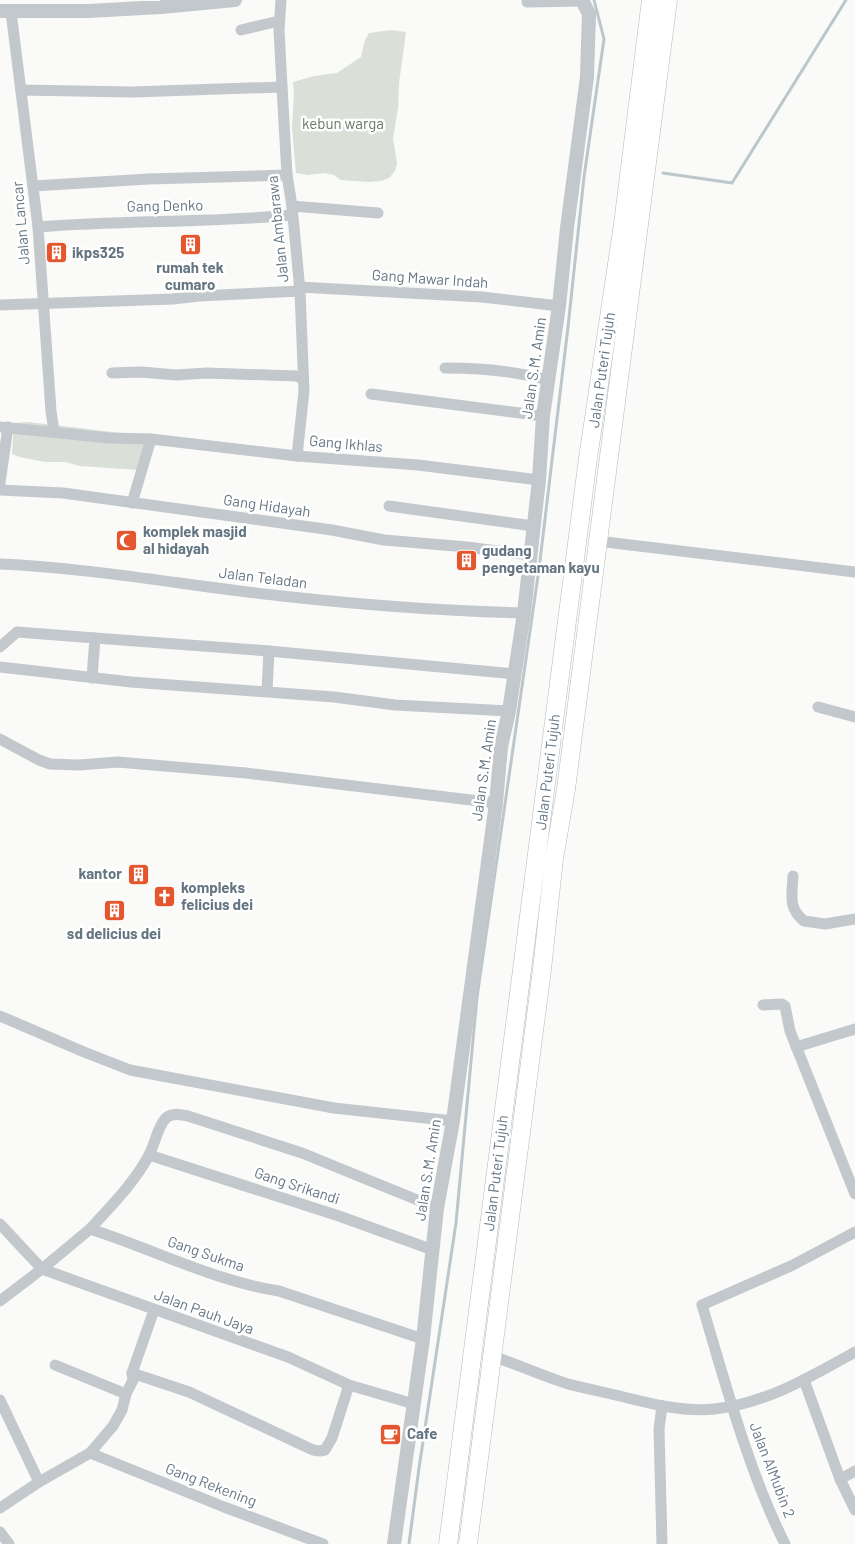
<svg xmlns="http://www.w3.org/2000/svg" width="855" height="1544" font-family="Barlow,sans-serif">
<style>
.green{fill:#dadfd7}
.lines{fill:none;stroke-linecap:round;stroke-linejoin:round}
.stream{stroke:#bbc7cb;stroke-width:3}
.trunk-casing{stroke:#b4b9bd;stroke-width:19}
.minor{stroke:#c3c8cc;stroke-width:11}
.tertiary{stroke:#c3c8cc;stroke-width:14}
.trunk{stroke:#fff;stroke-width:18}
.labels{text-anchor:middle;stroke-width:5;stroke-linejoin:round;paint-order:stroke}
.park-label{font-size:15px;fill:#687a64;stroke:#fff}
.street-label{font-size:15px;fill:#657683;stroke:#fff}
.poi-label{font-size:15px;font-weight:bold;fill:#657683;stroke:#fff;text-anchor:start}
</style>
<rect width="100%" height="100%" fill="#fafaf8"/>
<!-- green -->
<g class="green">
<polygon points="391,30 406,32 399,83 398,108 393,139 397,163 395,171 389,178 381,181 369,182 341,180 334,175 324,173 308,175 296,173 292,128 294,92 293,82 314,76 337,73 361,57 365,40 369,33"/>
<path d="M 28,422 C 69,426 109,433 150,435 L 139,470 L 80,466 L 65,462 L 45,462 L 19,457 L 12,454 L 14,423 Z"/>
</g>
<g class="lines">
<!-- stream -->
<g class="stream">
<polyline points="663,173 732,183 846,0"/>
<polyline points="409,1544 419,1468 456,1223 477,997 539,569 568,327 584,177 604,39 594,0"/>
</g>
<defs>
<g id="trunk">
<polyline points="448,1544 588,458 623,224 651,0"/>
<polyline points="468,1544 542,969 554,859 566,789 668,0"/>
</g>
</defs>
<!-- trunk casing -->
<use href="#trunk" class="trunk-casing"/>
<!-- minor -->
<g class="minor">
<polyline points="281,0 279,30 283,105 287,175 292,206 300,291 304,391 297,456"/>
<polyline points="527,2 582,1"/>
<polyline points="11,12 38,227 51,411 54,432"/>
<polyline points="241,30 279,21"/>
<polyline points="21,90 132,92 282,87"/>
<polyline points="33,186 149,179 287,175"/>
<polyline points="292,206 378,213"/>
<path d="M 38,227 C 122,220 208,223 292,215"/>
<polyline points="299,287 482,297 559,306"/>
<polyline points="0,305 173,299 199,296 300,291"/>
<path d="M 445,368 C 479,368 515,371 548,380"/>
<polyline points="112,373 141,372 176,375 207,373 296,376 303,379"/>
<polyline points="371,394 543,416"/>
<polyline points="0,427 109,438 151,439"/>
<polyline points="0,483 8,427"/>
<polyline points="0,490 63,493 332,530 384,540 467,547 530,555"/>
<polyline points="132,503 151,439 297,456 418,465 539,480"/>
<polyline points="389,506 533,526"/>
<polyline points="597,541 855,572"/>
<path d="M 0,564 C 94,568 188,586 282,596 C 363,605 443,611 524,613"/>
<polyline points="95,638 269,651 515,674"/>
<polyline points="0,647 17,632 95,638 92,678"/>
<polyline points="0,667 131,682 334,697 395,705 509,711"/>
<polyline points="267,691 269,651"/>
<polyline points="818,707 855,717"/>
<polyline points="0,739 39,760 50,764 79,765 118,762 246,773 496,803"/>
<path d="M 793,876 C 792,896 788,908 804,921 L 825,924 L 855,919"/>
<polyline points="763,1005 782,1004 785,1006 790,1031 855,1194"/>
<polyline points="0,1016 84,1052 130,1070 334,1108 453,1121"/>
<polyline points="796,1047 855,1029"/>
<polyline points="149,1155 339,1216 433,1250"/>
<polyline points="0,1224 42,1269 288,1357 349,1385 414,1404"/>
<path d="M 90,1229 C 111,1206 133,1184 148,1157 C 155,1145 157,1127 166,1118 C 172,1112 181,1115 188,1116 L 302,1153 L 437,1208"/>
<path d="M 0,1301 L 42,1269 L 90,1229 C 153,1249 214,1281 279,1291 L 423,1339"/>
<path d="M 493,1356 C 518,1365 543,1376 568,1384 C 588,1389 608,1393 628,1398 C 656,1405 685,1412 714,1409 C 765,1404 812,1376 855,1352"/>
<polyline points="55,1365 126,1394"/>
<polyline points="132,1373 189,1392 313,1450 320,1451 325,1450 332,1438 349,1385"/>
<polyline points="804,1380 840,1479 855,1510"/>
<polyline points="0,1400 39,1482"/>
<polyline points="90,1453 224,1507 323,1544"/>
<polyline points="840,1479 855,1471"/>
<polyline points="0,1508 39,1482 90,1453 113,1426 122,1410 126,1394 133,1380 132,1373 154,1310"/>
<polyline points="0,1532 9,1544"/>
<polyline points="662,1544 659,1429 662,1406"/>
<path d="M 785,1544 C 748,1470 726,1385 702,1305 L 793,1265 L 855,1232"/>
</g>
<!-- tertiary -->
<g class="tertiary">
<polyline points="0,11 88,11 161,7 235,0"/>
<polyline points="394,1544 423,1339 437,1208 453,1121 496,803 501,747 509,711 524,613 539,480 543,416 559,306 567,228 587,77 589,14 582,0"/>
</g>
<!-- trunk -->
<use href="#trunk" class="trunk"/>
</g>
<!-- icons -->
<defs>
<symbol id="building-square" viewBox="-11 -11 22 22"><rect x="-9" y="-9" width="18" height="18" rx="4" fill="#e4572e" stroke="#fff"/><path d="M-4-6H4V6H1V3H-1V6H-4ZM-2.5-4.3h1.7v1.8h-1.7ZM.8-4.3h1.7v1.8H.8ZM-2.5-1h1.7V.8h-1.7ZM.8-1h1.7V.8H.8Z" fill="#fff"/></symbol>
<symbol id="mosque-square" viewBox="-11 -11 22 22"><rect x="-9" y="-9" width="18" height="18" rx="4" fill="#e4572e" stroke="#fff"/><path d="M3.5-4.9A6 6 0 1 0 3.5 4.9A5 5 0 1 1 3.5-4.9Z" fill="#fff"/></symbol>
<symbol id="church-square" viewBox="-11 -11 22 22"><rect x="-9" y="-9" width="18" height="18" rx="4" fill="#e4572e" stroke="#fff"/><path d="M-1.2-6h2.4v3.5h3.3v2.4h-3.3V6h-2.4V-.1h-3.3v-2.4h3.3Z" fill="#fff"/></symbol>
<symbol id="cafe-square" viewBox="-11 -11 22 22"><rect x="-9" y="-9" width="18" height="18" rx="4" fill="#e4572e" stroke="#fff"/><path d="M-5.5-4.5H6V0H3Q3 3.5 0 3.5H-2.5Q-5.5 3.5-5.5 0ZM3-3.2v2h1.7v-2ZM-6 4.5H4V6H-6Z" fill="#fff"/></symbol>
</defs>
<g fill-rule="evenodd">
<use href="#building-square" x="178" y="232" width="25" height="25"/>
<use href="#building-square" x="44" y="240" width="25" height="25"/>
<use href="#mosque-square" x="114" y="528" width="25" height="25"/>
<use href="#building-square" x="454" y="548" width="25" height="25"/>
<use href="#building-square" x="126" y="862" width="25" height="25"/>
<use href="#church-square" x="152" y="884" width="25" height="25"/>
<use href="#building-square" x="102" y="898" width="25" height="25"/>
<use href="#cafe-square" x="378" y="1422" width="25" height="25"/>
</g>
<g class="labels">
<!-- park labels -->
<g class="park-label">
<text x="343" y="129">kebun warga</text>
</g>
<!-- street labels -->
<g class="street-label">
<text transform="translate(165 206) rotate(-1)" y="5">Gang Denko</text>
<text transform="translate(21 223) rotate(-95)" y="5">Jalan Lancar</text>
<text transform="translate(278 229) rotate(-96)" y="5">Jalan Ambarawa</text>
<text transform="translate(430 279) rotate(4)" y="5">Gang Mawar Indah</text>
<text transform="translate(534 368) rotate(-82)" y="5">Jalan S.M. Amin</text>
<text transform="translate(602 370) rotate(-82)" y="5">Jalan Puteri Tujuh</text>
<text transform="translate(346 444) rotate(5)" y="5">Gang Ikhlas</text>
<text transform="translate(267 506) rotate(8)" y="5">Gang Hidayah</text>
<text transform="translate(263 578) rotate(7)" y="5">Jalan Teladan</text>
<text transform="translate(484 770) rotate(-82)" y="5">Jalan S.M. Amin</text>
<text transform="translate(548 772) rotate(-83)" y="5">Jalan Puteri Tujuh</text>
<text transform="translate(428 1170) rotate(-81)" y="5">Jalan S.M. Amin</text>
<text transform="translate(496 1173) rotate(-83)" y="5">Jalan Puteri Tujuh</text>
<text transform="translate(297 1186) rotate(18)" y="5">Gang Srikandi</text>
<text transform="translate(206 1254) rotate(19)" y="5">Gang Sukma</text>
<text transform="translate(204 1312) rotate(20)" y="5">Jalan Pauh Jaya</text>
<text transform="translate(772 1470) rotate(69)" y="5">Jalan AlMubin 2</text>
<text transform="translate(211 1485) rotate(21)" y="5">Gang Rekening</text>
</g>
<!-- poi labels -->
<g class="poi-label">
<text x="72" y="258">ikps325</text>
<text x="190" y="273" text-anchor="middle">rumah tek<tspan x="190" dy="17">cumaro</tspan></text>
<text x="143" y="537">komplek masjid<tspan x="143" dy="17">al hidayah</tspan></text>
<text x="482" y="556">gudang<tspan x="482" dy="17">pengetaman kayu</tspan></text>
<text x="122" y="879" text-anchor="end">kantor</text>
<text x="181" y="893">kompleks<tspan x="181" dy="17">felicius dei</tspan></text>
<text x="114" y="939" text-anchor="middle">sd delicius dei</text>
<text x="407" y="1439">Cafe</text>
</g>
</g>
</svg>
